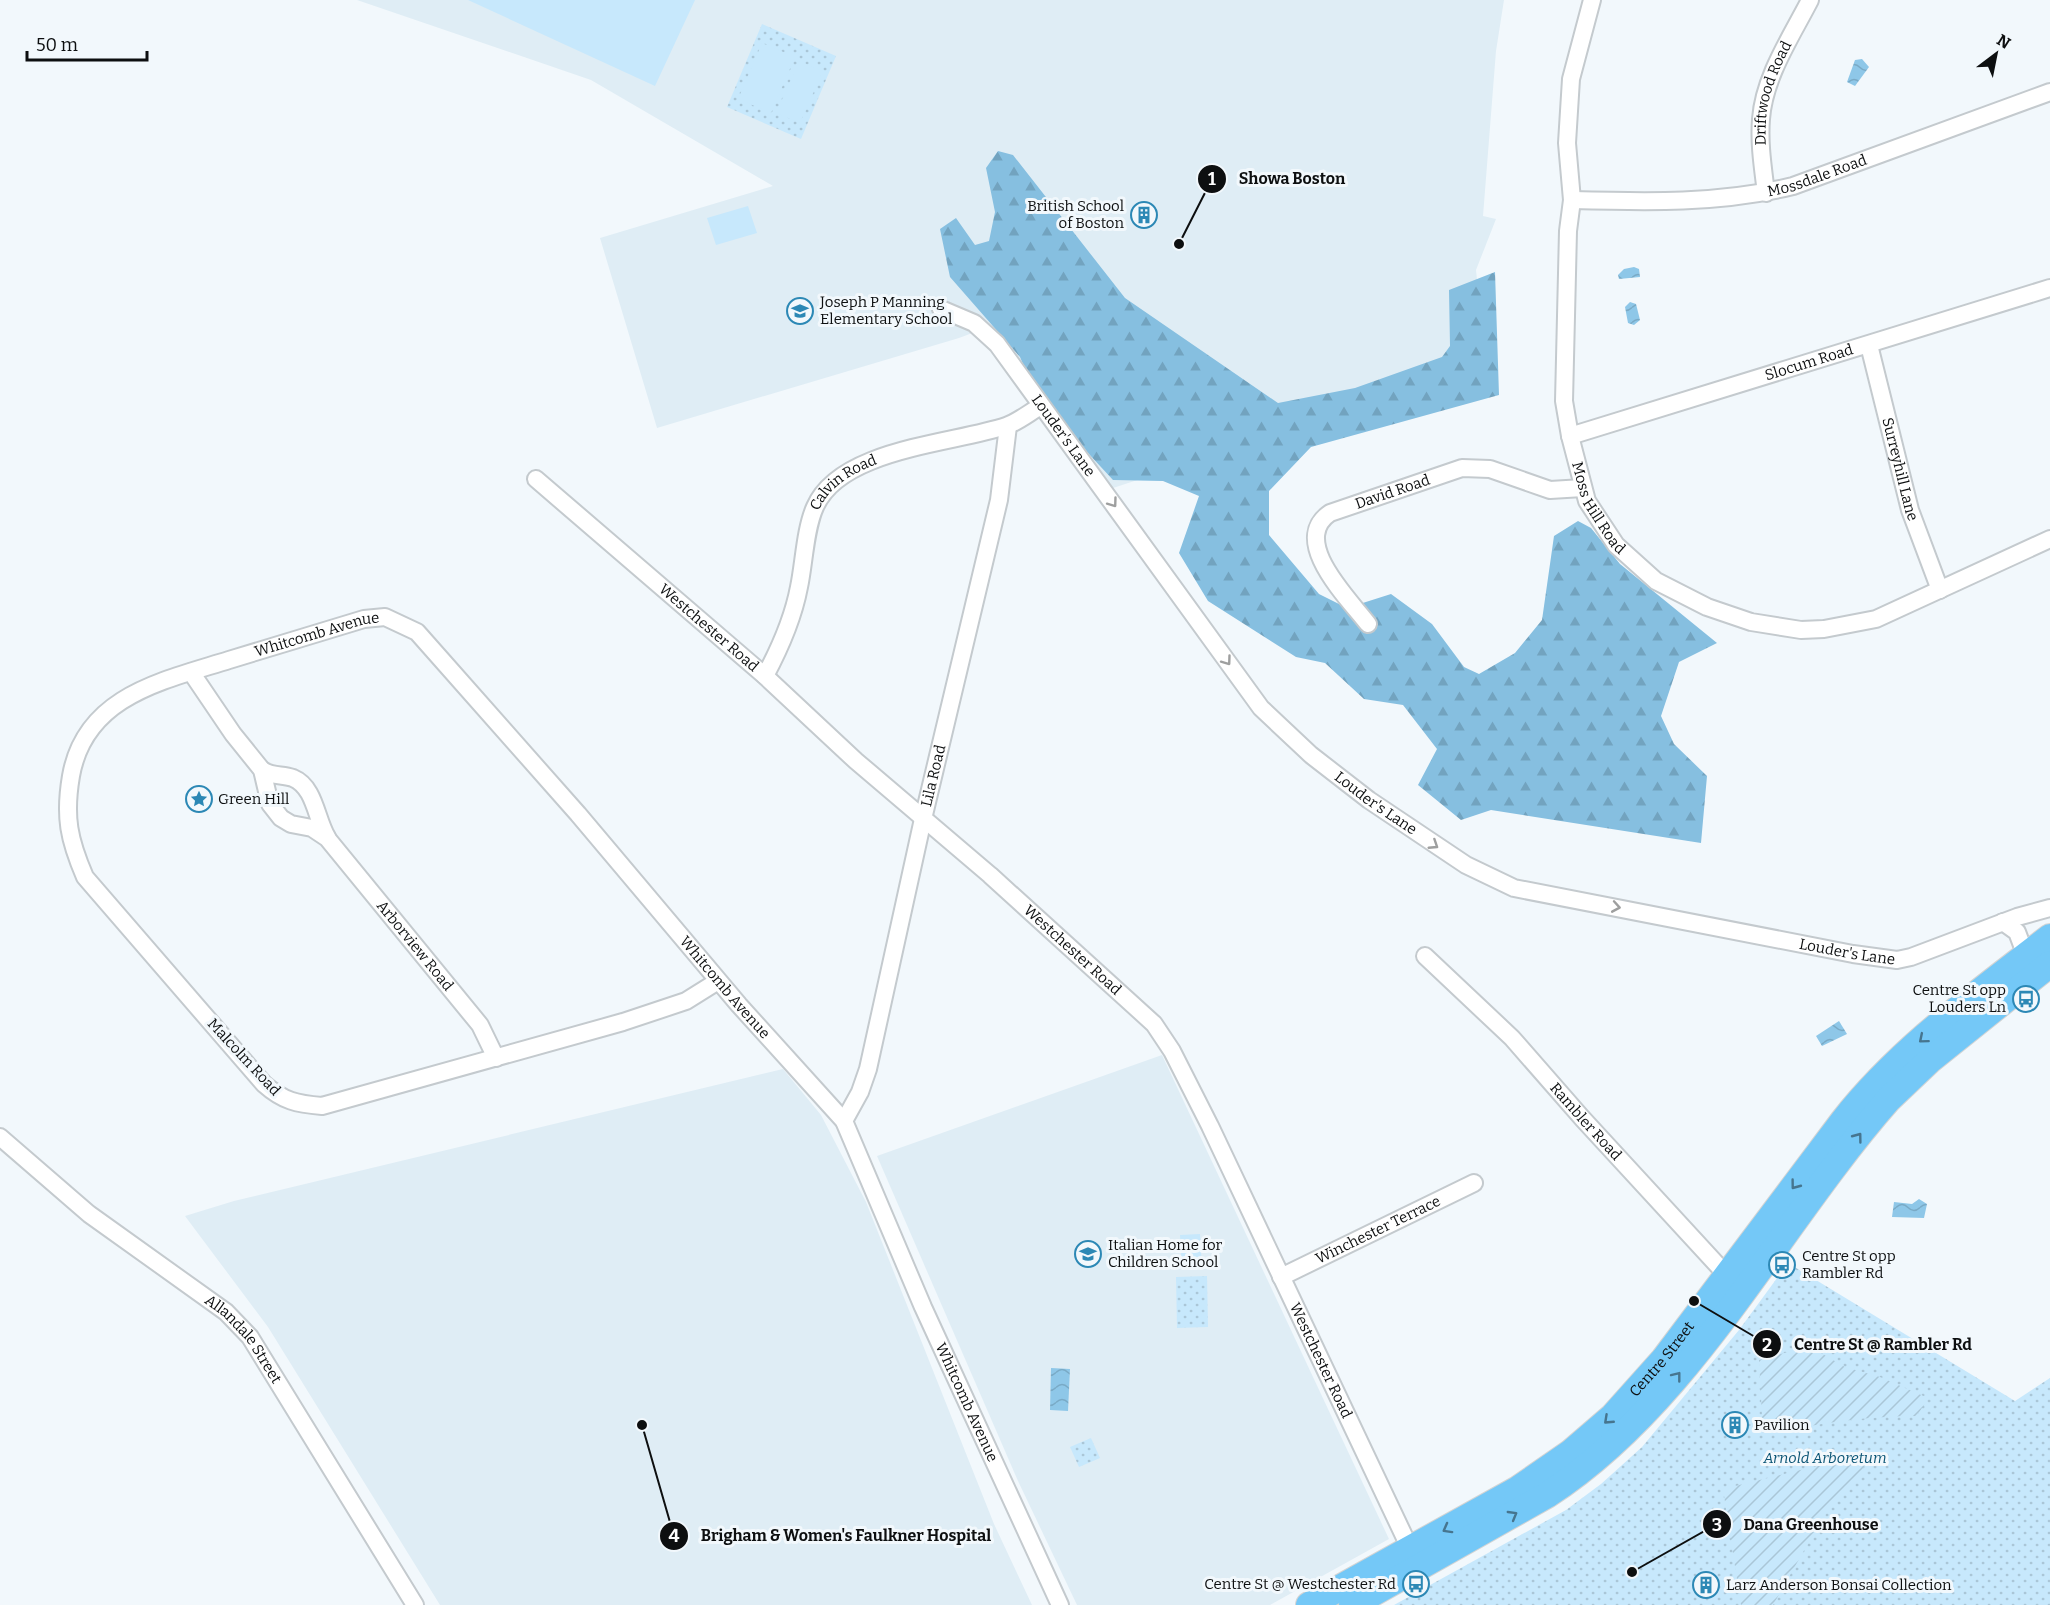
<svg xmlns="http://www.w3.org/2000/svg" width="2050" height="1605" font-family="Bitter,serif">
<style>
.built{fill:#dfedf5}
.forest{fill:url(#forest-firs)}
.park{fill:url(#park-dots)}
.garden{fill:url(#garden-furrows)}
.pitch{fill:#c7e8fc}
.water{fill:url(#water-waves)}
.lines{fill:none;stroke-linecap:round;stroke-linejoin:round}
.minor-casing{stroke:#c4cace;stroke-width:20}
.highway-casing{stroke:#d3d4d4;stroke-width:28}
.minor{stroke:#fff;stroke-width:16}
.highway{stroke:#74c8f7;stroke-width:26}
.oneway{stroke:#9e9f9f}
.oneway2{stroke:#46758f}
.labels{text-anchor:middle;stroke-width:6;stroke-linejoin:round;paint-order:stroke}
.street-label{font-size:15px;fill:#0d0f10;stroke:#f2f8fc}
.poi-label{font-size:15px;fill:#0d0f10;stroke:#f2f8fc;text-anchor:start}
.park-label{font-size:15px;font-style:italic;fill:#0c5575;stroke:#f2f8fc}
.leader{fill:none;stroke:#0d0f10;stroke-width:2}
.callout-dot{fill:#0d0f10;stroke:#f2f8fc;stroke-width:2}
.mark-label{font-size:18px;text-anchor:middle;font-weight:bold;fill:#fff}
.callout-label{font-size:16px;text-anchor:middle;font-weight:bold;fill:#0d0f10;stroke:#f2f8fc;stroke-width:6;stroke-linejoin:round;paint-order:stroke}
</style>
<defs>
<pattern id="forest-firs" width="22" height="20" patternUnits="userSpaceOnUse" patternTransform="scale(1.5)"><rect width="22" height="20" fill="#86bfe0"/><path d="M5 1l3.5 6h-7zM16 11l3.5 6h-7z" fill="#72a3bf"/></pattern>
<pattern id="park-dots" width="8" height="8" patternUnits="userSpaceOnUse" patternTransform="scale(1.5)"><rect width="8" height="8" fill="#c7e8fc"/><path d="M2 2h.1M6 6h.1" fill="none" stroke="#aac6d7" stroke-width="1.8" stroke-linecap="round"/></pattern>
<pattern id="garden-furrows" width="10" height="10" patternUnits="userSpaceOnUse" patternTransform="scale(1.5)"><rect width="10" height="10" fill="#c7e8fc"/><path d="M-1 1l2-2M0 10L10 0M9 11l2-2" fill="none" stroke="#aac6d7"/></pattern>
<pattern id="water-waves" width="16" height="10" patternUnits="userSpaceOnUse" patternTransform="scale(1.5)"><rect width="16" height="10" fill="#8ec7e8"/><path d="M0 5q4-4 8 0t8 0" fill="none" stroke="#79aac6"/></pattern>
</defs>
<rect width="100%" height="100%" fill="#f2f8fc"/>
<!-- built -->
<g class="built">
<polygon points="357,0 1504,0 1496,51 1483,216 1496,219 1476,270 1486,366 1113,488 991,326 959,338 657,428 600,238 773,186 591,80"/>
<polygon points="1162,1055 1389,1539 1270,1605 1077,1605 1018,1481 877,1156"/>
<polygon points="783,1069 821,1115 866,1202 994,1524 1032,1605 440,1605 268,1327 185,1216 234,1201"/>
</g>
<!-- forest -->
<polygon class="forest" points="998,151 1013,155 1125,298 1278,403 1355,388 1442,357 1450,346 1449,290 1495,272 1499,395 1311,447 1269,491 1269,535 1319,594 1347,608 1391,594 1432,624 1464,667 1479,674 1515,653 1542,620 1554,536 1578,521 1591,528 1620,564 1717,643 1679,662 1661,716 1674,744 1707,776 1701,843 1491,810 1461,820 1418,785 1437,749 1403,705 1364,699 1325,663 1296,657 1208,601 1179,553 1199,496 1163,481 1113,480 1038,399 1020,357 950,277 940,229 956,218 975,245 989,241 995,212 986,168"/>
<!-- park -->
<g class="park">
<polygon points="762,24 836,56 801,139 727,107"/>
<polygon points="1788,1263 2015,1401 2050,1378 2050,1605 1394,1605 1566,1510 1601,1484 1642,1447 1739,1330"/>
<polygon points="1207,1276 1208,1327 1177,1328 1176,1277"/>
<polygon points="1091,1438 1100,1458 1079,1467 1070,1447"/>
</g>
<!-- garden -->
<g class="garden">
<path d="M 1799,1349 L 1821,1353 L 1845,1367 L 1880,1377 L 1928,1398 L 1917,1416 C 1864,1416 1815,1424 1763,1435 L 1759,1360 Z"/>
<polygon points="1874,1452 1852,1485 1823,1517 1773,1605 1741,1605 1723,1489"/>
</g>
<!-- pitch -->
<g class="pitch">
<polygon points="468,0 695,0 655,86"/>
<polygon points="762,43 795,57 771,113 738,99"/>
<polygon points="799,61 823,71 800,123 776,113"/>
<polygon points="748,206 757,233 716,245 707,218"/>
<polygon points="1200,1234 1202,1268 1182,1268 1180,1235"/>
</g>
<!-- water -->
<g class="water">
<polygon points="1862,59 1869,67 1855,86 1847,82 1855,60"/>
<polygon points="1634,267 1639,269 1640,277 1619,279 1618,275 1624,269"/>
<polygon points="1630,302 1636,304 1640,320 1634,325 1628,323 1625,307"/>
<polygon points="1839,1021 1847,1034 1822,1046 1816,1036"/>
<polygon points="1919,1199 1927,1204 1924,1218 1892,1217 1894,1202 1912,1204"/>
<polygon points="1051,1368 1070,1369 1068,1411 1050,1410"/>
</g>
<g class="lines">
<defs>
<g id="minor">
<path id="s1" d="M 1592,0 L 1571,79 L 1567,143 L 1572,200 L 1568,231 L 1564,401 L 1570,436 L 1587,501 L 1616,545 L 1656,581 L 1707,607 L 1751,622 L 1801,630 L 1824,629 L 1876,619 L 2050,539"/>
<path id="s2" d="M 1766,193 C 1763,168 1759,144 1761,119 C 1764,77 1791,37 1810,0"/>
<path id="s3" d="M 1572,200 C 1646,202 1720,204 1793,186 L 2050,92"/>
<path id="s4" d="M 941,309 L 974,323 L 997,344 L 1261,708 L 1311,755 L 1369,800 L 1466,865 L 1514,888 L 1853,954 L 1897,960 L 1911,957 L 2017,917 L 2050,908"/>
<path id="s5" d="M 1869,345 L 1910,510 L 1940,590"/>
<path id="s6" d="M 1570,436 L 2050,288"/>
<path id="s7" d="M 536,479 L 765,676 L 856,761 L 990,875 L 1154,1024 L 1172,1051 L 1210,1126 L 1414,1557"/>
<path id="s8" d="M 1368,624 C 1349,599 1289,541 1330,513 L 1462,468 L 1490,469 L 1550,490 L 1583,488"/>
<path id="s9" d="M 191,672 L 233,734 L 262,770 L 270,804 L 281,818 L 291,824 L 312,828 L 327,838 L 480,1025 L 496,1058"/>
<path id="s10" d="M 765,676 C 780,648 793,619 799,587 C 804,564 805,529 815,507 C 840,449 951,444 1006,426 C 1018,422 1030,412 1041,406"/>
<path d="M 262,770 C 273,777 282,774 293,778 C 315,787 316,819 327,837"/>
<polyline points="2003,922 2017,932 2026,956"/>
<path id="s11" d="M 1425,956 L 1512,1038 L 1582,1118 L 1733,1282"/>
<path id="s12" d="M 718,981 L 686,1001 L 623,1022 L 322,1106 C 297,1104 283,1101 264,1084 L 85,877 C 69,840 64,817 71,776 C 85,696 162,681 229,660 C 274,646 319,633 364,619 L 385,617 L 417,632 L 578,814 L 739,1005 L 844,1121 L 923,1307 L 1060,1605"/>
<path id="s13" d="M 844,1121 L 860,1092 L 868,1069 L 923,819 L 999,500 L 1008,426"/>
<path id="s14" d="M 0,1137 L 89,1214 L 226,1312 L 250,1337 L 415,1605"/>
<path id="s15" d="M 1281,1277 L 1474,1183"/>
</g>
<g id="highway">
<path id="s16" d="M 1309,1605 L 1518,1489 L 1570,1453 L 1613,1416 L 1664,1359 L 1843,1121 C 1900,1048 1978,993 2050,937"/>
<path d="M 1352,1605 L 1547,1495 C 1691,1402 1777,1226 1889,1099 L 1930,1060 L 2050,964"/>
</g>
</defs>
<!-- minor casing -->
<use href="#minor" class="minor-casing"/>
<!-- highway casing -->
<use href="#highway" class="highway-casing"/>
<!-- minor -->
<use href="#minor" class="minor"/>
<!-- highway -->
<use href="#highway" class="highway"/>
</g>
<!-- one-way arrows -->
<defs><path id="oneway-chevron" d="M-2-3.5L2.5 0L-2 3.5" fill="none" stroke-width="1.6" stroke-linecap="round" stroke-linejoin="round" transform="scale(1.5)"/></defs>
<g class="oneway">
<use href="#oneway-chevron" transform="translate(1113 503) rotate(54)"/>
<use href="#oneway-chevron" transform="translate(1227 661) rotate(54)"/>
<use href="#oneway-chevron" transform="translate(1434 845) rotate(33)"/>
<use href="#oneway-chevron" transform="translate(1616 907) rotate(10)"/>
</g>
<g class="oneway2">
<use href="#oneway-chevron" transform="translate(1923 1039) rotate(140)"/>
<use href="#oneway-chevron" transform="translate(1858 1137) rotate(-53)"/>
<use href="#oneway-chevron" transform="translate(1795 1185) rotate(127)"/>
<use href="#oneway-chevron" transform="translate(1677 1376) rotate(-52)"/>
<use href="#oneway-chevron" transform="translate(1608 1420) rotate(137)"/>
<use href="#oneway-chevron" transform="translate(1513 1515) rotate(-30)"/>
<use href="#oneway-chevron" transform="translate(1447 1529) rotate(151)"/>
</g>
<!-- icons -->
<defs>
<symbol id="building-ring" viewBox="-11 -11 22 22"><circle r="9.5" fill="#f2f8fc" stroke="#2c88b5" stroke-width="1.5"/><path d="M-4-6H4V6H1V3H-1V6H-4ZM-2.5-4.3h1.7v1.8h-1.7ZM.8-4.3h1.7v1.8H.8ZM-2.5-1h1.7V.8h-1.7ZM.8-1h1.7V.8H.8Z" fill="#2c88b5"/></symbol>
<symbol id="school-ring" viewBox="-11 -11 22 22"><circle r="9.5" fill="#f2f8fc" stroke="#2c88b5" stroke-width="1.5"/><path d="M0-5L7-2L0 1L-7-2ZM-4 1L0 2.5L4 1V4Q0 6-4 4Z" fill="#2c88b5"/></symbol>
<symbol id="sight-ring" viewBox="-11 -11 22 22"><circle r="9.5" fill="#f2f8fc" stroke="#2c88b5" stroke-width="1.5"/><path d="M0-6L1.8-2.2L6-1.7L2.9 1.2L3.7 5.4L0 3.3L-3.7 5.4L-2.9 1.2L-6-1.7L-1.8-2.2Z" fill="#2c88b5"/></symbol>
<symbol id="bus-ring" viewBox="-11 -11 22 22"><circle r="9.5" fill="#f2f8fc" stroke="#2c88b5" stroke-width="1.5"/><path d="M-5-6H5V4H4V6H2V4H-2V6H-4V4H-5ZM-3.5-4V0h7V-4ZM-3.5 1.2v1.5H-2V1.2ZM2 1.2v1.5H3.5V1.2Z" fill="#2c88b5"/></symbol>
</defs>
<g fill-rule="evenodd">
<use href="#building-ring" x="1129" y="200" width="30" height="30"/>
<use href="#school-ring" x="785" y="296" width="30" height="30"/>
<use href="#sight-ring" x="184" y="784" width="30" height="30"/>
<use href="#bus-ring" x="2011" y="984" width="30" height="30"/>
<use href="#school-ring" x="1073" y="1239" width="30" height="30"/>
<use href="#bus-ring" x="1767" y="1250" width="30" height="30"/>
<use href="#building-ring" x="1720" y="1410" width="30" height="30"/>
<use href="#bus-ring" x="1401" y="1569" width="30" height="30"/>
<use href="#building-ring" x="1691" y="1570" width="30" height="30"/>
</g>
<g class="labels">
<!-- street labels -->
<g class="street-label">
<text dy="5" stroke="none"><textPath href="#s2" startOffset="102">Driftwood Road</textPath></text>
<text dy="5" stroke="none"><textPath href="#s3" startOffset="248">Mossdale Road</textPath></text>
<text dy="5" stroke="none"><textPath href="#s6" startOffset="250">Slocum Road</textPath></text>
<text dy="5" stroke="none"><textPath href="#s4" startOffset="180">Louder's Lane</textPath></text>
<text dy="5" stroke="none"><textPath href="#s5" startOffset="128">Surreyhill Lane</textPath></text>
<text dy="5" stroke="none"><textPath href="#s10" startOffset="216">Calvin Road</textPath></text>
<text dy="5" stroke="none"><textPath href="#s8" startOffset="198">David Road</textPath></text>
<text dy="5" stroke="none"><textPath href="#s1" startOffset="518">Moss Hill Road</textPath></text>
<text dy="5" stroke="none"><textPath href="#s7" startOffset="228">Westchester Road</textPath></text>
<text dy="5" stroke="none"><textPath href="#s12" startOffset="1158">Whitcomb Avenue</textPath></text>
<text dy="5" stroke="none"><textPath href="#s13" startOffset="358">Lila Road</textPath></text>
<text dy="5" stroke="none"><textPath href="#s4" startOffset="666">Louder's Lane</textPath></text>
<text dy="5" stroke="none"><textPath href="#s9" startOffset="364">Arborview Road</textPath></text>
<text dy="5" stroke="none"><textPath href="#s7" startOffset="714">Westchester Road</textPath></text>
<text dy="5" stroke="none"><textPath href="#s4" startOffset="1168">Louder's Lane</textPath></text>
<text dy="5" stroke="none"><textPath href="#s12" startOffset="1734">Whitcomb Avenue</textPath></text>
<text transform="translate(244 1057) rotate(47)" y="5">Malcolm Road</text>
<text dy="5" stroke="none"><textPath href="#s11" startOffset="231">Rambler Road</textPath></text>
<text dy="5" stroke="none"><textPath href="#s15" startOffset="108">Winchester Terrace</textPath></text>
<text dy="5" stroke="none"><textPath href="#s14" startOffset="318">Allandale Street</textPath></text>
<text dy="5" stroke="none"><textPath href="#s16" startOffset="434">Centre Street</textPath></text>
<text dy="5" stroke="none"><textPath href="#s7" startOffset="1200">Westchester Road</textPath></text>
<text dy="5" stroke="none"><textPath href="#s12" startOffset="2220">Whitcomb Avenue</textPath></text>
</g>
<!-- poi labels -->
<g class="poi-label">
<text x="1124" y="211" text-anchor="end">British School<tspan x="1124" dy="17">of Boston</tspan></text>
<text x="820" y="307">Joseph P Manning<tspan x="820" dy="17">Elementary School</tspan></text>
<text x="218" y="804">Green Hill</text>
<text x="2006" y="995" text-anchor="end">Centre St opp<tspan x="2006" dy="17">Louders Ln</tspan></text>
<text x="1108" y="1250">Italian Home for<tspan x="1108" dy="17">Children School</tspan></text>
<text x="1802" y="1261">Centre St opp<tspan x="1802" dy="17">Rambler Rd</tspan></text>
<text x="1754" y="1430">Pavilion</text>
<text x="1396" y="1589" text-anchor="end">Centre St @ Westchester Rd</text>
<text x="1726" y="1590">Larz Anderson Bonsai Collection</text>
</g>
<!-- park labels -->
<g class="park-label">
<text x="1825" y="1463">Arnold Arboretum</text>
</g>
</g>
<!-- callouts -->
<path class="leader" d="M1179 244L1212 179M1694 1301L1767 1344M1632 1572L1717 1524M642 1425L674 1536"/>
<g class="callout-dot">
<circle cx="1179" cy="244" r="6"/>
<circle cx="1694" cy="1301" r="6"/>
<circle cx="1632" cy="1572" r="6"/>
<circle cx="642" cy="1425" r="6"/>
<circle cx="1212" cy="179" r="15"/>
<circle cx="1767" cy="1344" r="15"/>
<circle cx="1717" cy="1524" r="15"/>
<circle cx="674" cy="1536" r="15"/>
</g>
<g class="mark-label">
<text x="1212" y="185">1</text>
<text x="1767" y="1351">2</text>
<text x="1717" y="1531">3</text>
<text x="674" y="1542">4</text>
</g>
<g class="callout-label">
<text x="1292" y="184">Showa Boston</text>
<text x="1883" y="1350">Centre St @ Rambler Rd</text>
<text x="1811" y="1530">Dana Greenhouse</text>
<text x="846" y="1541">Brigham &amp; Women's Faulkner Hospital</text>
</g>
<!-- north arrow -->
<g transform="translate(1996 54) rotate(32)" stroke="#f2f8fc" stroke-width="4.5" paint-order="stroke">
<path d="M0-4.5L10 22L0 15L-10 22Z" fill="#0d0f10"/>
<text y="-9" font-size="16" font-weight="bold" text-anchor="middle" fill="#0d0f10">N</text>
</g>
<!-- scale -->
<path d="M27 51v9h120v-9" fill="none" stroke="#0d0f10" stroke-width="3"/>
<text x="36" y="51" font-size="18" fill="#0d0f10" stroke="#f2f8fc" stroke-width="4.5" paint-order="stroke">50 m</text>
</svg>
